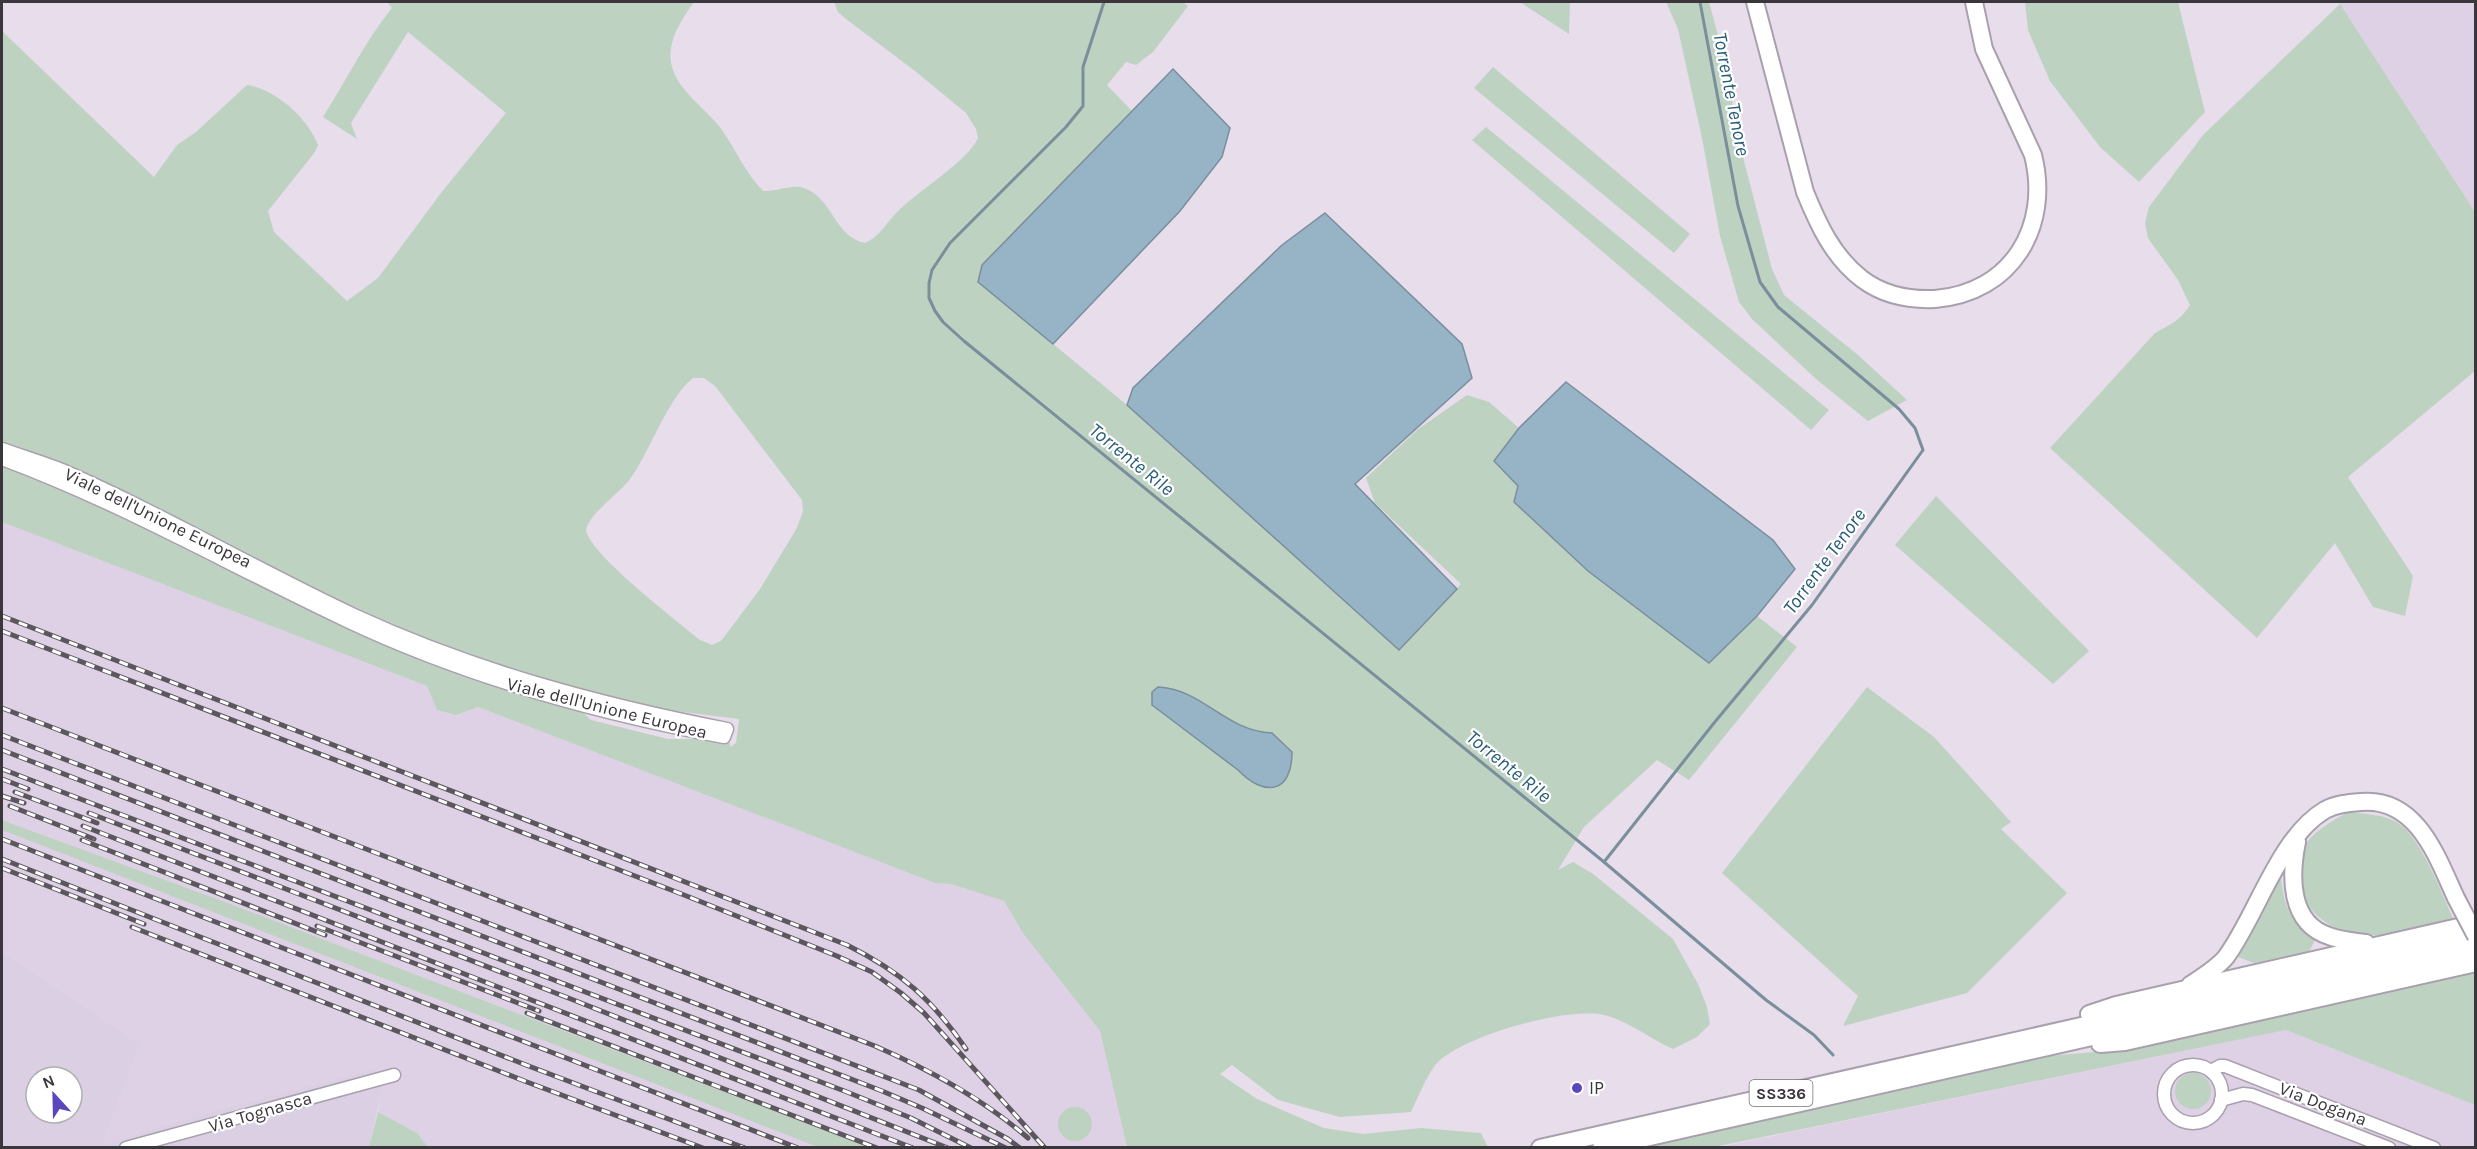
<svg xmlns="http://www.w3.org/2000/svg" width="2477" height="1149" font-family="Karla,sans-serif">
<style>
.commercial{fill:#dacfe3;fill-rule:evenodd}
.built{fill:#ded0e5}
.green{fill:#bed2c1;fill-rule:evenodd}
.water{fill:#96b4c6;stroke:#7a8e9c;stroke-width:1.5}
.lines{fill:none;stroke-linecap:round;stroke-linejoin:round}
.stream{stroke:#7a8e9c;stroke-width:3}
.minor-casing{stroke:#a9a0ad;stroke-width:15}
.highway-casing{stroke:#a9a0ad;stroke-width:20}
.minor{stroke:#fff;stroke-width:12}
.highway{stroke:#fff;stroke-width:16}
.rail-casing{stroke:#5c575e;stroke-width:5}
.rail{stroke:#fff;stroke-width:3;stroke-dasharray:9;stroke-linecap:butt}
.highway-bridge-casing{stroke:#a9a0ad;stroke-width:20;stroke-linecap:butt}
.highway-bridge{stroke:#fff;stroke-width:16}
.poi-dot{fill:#5b46be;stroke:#fff;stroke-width:2}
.labels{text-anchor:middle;stroke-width:4.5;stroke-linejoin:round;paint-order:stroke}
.shield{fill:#fff;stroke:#757276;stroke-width:1.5}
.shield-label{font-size:16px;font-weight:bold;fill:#3a363b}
.street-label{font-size:18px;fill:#3a363b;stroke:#fff}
.poi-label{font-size:18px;fill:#3a363b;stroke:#fff;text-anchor:start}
.water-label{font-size:20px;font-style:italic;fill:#275c77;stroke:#fff}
</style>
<rect width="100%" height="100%" fill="#e7ddeb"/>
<!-- commercial -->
<path class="commercial" d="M 2,951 L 140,1044 L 103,1144 L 223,1108 L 375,1069 L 382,1090 L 369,1147 L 2,1147 ZM 36,1077 L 72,1077 L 72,1113 L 36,1113 Z"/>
<!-- built -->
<g class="built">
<polygon points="2338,2 2475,2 2475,212 2357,30"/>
<polygon points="2,522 427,686 437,710 456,715 478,707 935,883 951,884 1004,901 1024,933 1100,1031 1127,1147 869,1147 209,896 2,820"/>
<polygon points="2,830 669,1088 819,1147 428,1147 417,1133 378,1112 382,1090 375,1069 223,1108 103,1144 140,1044 2,951"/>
<polygon points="2286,1030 2475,1105 2475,1147 1714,1148"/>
</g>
<!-- green -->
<g class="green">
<path d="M 387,2 L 694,2 C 674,30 658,57 684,89 C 696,104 711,115 722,130 C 736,150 746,174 763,191 C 777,192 791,184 804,188 C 833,198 834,237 865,243 C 879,237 885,225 895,214 C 915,193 969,160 978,138 L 976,129 L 966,113 L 915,71 L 846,19 L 838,12 L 834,2 L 1183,2 L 1188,6 L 1153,52 L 1136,65 L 1126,62 L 1107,85 L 1132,111 L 982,265 L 978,282 L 1127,405 L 1398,649 L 1461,584 L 1375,503 L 1366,478 L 1417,430 L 1467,395 L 1489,402 L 1519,428 L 1494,461 L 1708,663 L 1757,616 L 1797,647 L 1689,780 L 1657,760 L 1584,827 L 1558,870 L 1573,862 L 1593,874 L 1673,939 L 1698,984 L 1707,1007 L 1710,1024 L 1697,1037 L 1673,1049 C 1650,1039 1629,1021 1604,1015 C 1566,1007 1470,1034 1440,1060 C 1429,1069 1418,1098 1411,1112 L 1340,1117 L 1278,1100 L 1232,1065 L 1220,1074 L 1257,1099 L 1324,1128 L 1363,1134 L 1421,1128 L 1481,1133 L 1488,1147 L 1127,1147 L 1100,1031 L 1023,933 L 1004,901 L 951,884 L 935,883 L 478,707 L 456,715 L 437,710 L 427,686 L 2,522 L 2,465 L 56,485 L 366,636 L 508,688 L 581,711 L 591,720 L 668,739 L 699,739 L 730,743 L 730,747 L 736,743 L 739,719 L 651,708 L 530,676 L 437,644 L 307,586 L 66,467 L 2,443 L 2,31 L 154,177 L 177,145 L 196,132 L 247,85 C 275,89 308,118 318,145 L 315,152 L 268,211 L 274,232 L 347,301 L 378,278 L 441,193 L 506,113 L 408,32 L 351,123 L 357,139 L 323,117 C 346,81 365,41 392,8 ZM 693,378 L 704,378 L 715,386 L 802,500 L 803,511 L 797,528 L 760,589 L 721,641 L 712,645 L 700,640 C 674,618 595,559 586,531 C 588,514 619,494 630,479 C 650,452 668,397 693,378 Z"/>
<polygon points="1521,2 1570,2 1569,34 1523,4"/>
<polygon points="1666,2 1709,2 1722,50 1744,161 1772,269 1784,295 1858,355 1907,400 1868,421 1816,379 1752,319 1739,302 1720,236 1702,138 1678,29"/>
<polygon points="2025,2 2178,2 2205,112 2139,182 2100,147 2050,81 2028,30"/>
<path d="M 2340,4 L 2475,212 L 2475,371 L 2348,477 L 2413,576 L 2405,616 L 2373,607 L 2335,543 L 2257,638 L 2050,448 L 2155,333 C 2170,325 2181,320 2190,305 L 2178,280 L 2148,238 L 2145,223 L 2149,207 L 2203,135 Z"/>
<polygon points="1493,67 1690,234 1674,253 1474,88"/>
<polygon points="1486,127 1829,410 1811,430 1472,140"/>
<polygon points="1936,496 2089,651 2053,684 1895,545"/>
<polygon points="1867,687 1934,737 2011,822 2001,829 2067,893 1967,993 1843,1026 1858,996 1722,873"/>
<path d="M 2348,812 C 2364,814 2384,814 2398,823 C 2421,836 2443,898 2455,922 C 2424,927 2380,941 2350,933 C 2317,925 2289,894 2301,859 C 2303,854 2304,846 2307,842 C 2317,829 2334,820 2348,812 Z"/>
<polygon points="2,820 209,896 869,1147 818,1147 2,830"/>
<path d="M 2281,877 C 2285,912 2289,916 2316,938 L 2309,952 L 2254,963 L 2238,957 Z"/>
<polygon points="2475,971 2475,1105 2286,1030 1714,1147 1633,1148 1996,1066 2047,1056 2107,1051"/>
<circle cx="2193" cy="1091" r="18"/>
<circle cx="1075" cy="1124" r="17"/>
<polygon points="378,1112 417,1133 428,1147 369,1147"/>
</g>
<!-- water -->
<g class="water">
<polygon points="1173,69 1230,128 1222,157 1180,211 1053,344 978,282 982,265"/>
<polygon points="1325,213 1462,344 1472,378 1355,484 1457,589 1399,650 1127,405 1133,388 1282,245"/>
<polygon points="1566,382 1773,540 1795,569 1757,616 1709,663 1588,571 1514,502 1518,486 1494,461 1519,428"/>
<path d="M 1158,687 C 1203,689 1225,731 1272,733 L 1292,752 C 1292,793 1265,798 1238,770 L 1152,705 L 1152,692 Z"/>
</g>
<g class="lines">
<!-- stream -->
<g class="stream">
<polyline points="1104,2 1083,67 1083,106 1066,127 950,243 932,270 929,283 929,298 935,311 943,322 964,341 1604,862 1766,1000 1814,1035 1833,1055"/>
<polyline points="1604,862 1714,723 1812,605 1923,450 1915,428 1899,409 1778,307 1760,282 1738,206 1700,2"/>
</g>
<defs>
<g id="minor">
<path d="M 2,449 C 21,456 42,462 62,470 C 161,513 256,569 354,615 C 473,670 599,704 727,729 L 724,737 C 595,713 466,677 347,621 C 232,567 121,503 2,459"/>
<circle cx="2193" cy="1094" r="29"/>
<polyline points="2211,1071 2220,1066 2225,1066 2434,1148"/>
<polyline points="2221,1100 2243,1094 2252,1095 2389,1148"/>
<polyline points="126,1148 394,1075"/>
</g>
<g id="highway">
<path d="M 1755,2 L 1805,192 C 1818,224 1833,257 1862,279 C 1883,295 1909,300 1935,299 C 2012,293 2051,226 2033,155 L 1984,49 L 1974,2"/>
<path d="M 2297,842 C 2290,876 2289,923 2329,936 C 2341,941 2354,941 2366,943"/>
<path d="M 2190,985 C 2202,977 2217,968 2226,957 C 2257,915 2279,837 2325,810 C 2336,804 2348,803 2361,802 C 2417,797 2437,857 2456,898"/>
<polyline points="2089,1014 2116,1005 2476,923"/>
<polyline points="2100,1044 2125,1042 2476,963"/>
<polyline points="1540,1148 2476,937"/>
<polyline points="1601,1148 2476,950"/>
</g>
</defs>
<!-- minor casing -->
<use href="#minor" class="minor-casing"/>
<!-- highway casing -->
<use href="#highway" class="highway-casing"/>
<!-- minor -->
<use href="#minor" class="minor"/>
<!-- highway -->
<use href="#highway" class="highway"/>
<defs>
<g id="rail">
<path d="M 2,616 L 847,945 C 901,972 932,999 966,1049"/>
<polyline points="2,631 679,893 837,956 872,972 901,993 924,1013 1045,1148"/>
<path d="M 2,708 L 875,1046 C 930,1070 982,1098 1028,1138"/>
<polyline points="2,735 919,1090 1008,1139 1020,1148"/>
<polyline points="2,750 882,1091 922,1108 1006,1148"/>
<polyline points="2,769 847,1092 911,1118 971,1148"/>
<polyline points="2,779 28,789"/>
<polyline points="15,792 97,823"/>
<polyline points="2,796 24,803"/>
<polyline points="10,806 94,839"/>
<polyline points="89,813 571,999 948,1148"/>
<polyline points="83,826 913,1148"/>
<polyline points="2,839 798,1148"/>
<polyline points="82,840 325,935"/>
<polyline points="2,859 526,1065 745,1148"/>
<polyline points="2,868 144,924"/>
<polyline points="317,926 539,1011"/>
<polyline points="132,927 527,1082 703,1148"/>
<polyline points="527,1013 877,1148"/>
</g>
</defs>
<!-- rail casing -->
<use href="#rail" class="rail-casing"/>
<!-- rail -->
<use href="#rail" class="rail"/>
<defs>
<polyline id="highway-bridge" points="2456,898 2476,936"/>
</defs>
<!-- highway-bridge casing -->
<use href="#highway-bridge" class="highway-bridge-casing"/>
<!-- highway-bridge -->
<use href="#highway-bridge" class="highway-bridge"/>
</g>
<!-- markers -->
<circle class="poi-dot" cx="1577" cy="1088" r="6"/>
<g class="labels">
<!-- shield labels -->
<rect class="shield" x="1749.5" y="1080" width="63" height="26" rx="4.5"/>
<g class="shield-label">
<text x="1781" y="1099">SS336</text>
</g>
<!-- street labels -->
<g class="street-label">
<text transform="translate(158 518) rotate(26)" y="6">Viale dell'Unione Europea</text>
<text transform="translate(607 708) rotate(14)" y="6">Viale dell'Unione Europea</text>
<text transform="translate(2323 1104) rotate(21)" y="6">Via Dogana</text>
<text transform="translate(260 1112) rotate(-16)" y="6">Via Tognasca</text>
</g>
<!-- poi labels -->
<g class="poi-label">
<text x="1589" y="1094">IP</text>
</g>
<!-- water labels -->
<g class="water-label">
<text transform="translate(1732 94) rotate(79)" y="7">Torrente Tenore</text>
<text transform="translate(1132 459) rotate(39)" y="7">Torrente Rile</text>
<text transform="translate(1824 561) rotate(-54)" y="7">Torrente Tenore</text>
<text transform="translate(1509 766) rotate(39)" y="7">Torrente Rile</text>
</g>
</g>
<!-- border -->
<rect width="2477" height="1149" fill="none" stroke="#3a363b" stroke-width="6"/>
<!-- north arrow -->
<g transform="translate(54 1095) rotate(338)"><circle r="28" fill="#ffffff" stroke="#b0afb1" stroke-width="1.5"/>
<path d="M0-4.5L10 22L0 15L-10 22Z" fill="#5b46be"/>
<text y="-9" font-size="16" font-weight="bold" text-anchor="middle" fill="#3a363b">N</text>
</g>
</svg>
